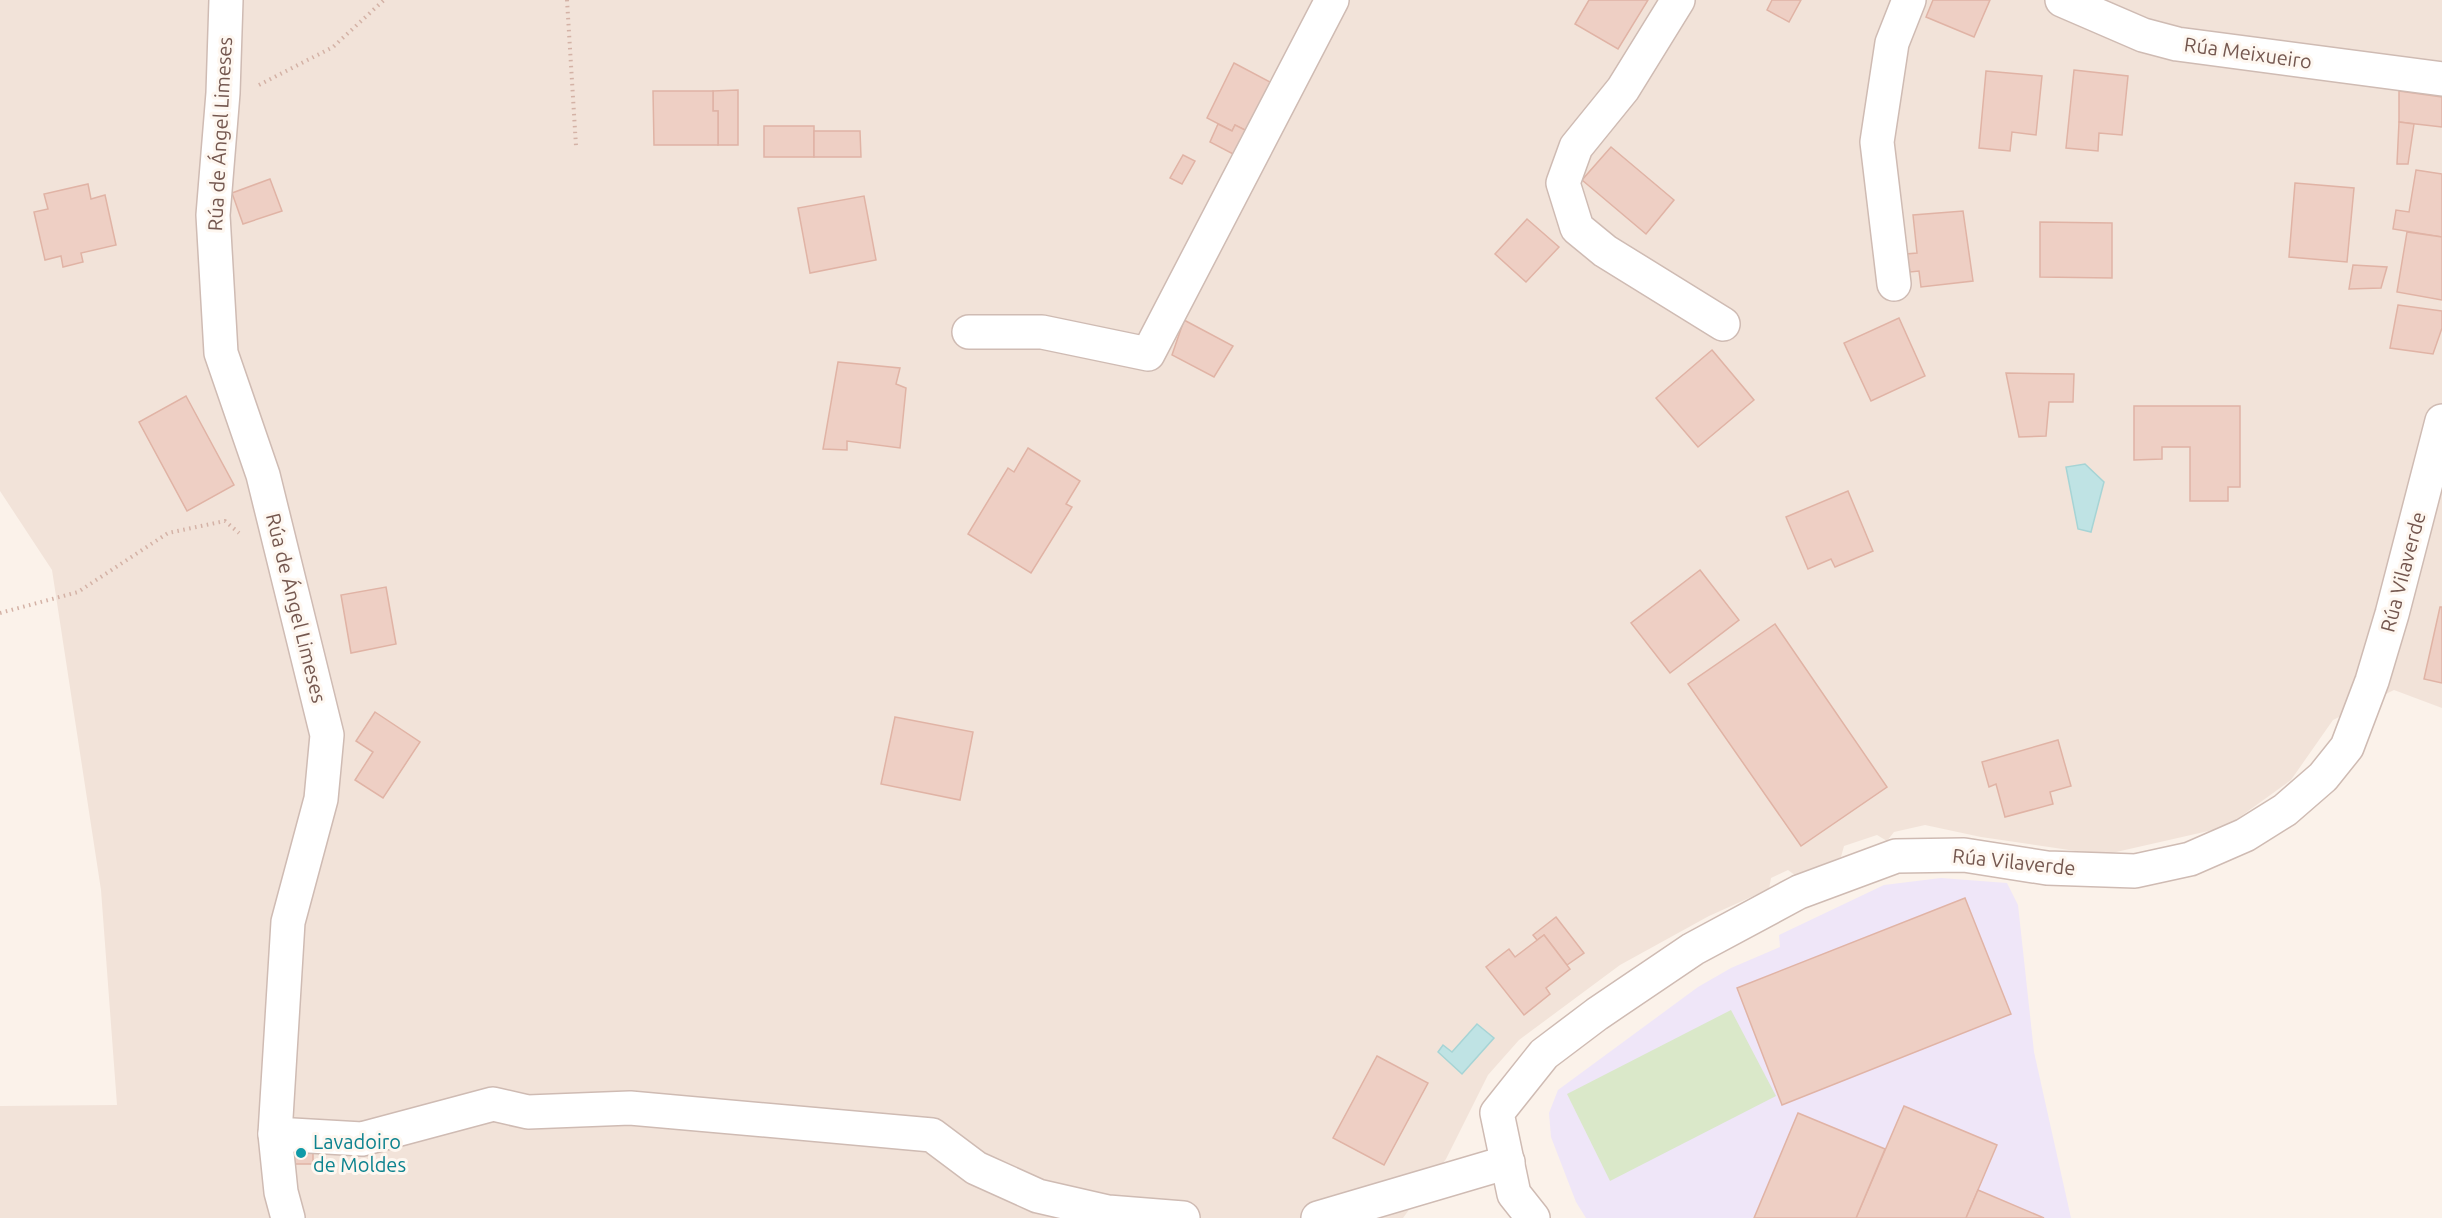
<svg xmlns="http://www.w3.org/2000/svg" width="2442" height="1218" font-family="Ubuntu,sans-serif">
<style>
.residential{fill:#f2e3d9}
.education{fill:#efe6f8}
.green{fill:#dae8c9}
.water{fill:#bfe3e4;stroke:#a6d4d5;stroke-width:1.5}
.building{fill:#eecfc4;stroke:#e0b3a5;stroke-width:1.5}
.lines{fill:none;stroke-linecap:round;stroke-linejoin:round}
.minor-casing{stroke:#cfbbb3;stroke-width:36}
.path{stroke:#d4b2a6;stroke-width:4;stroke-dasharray:1.5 4.5;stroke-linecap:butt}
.minor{stroke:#fff;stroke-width:33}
.culture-dot{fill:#0f9aa8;stroke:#fef7f0;stroke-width:2}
.labels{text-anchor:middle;stroke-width:6;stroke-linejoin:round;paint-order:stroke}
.street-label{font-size:20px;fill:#74574f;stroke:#fef7f0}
.culture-label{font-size:20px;fill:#0d838f;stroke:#fef7f0;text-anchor:start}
</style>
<rect width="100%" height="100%" fill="#fbf2ea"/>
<!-- residential -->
<polygon class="residential" points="0,0 2442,0 2442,708 2394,690 2333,720 2291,780 2226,827 2103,855 1981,837 1925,825 1894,832 1887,841 1877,835 1844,846 1841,857 1796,876 1788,870 1771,878 1769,889 1709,916 1620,965 1519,1040 1488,1075 1446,1159 1403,1218 0,1218 0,1106 117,1105 101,890 52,570 0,491"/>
<!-- education -->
<polygon class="education" points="1941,878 2007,883 2018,905 2034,1052 2071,1218 1586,1218 1576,1202 1551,1137 1549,1113 1558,1090 1698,987 1731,968 1780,947 1779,935 1884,885"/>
<!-- green -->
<polygon class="green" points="1731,1010 1776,1096 1610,1181 1567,1094"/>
<!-- water -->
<g class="water">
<polygon points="2085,464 2104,482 2091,532 2078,529 2066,467"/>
<polygon points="1477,1024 1494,1038 1462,1074 1438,1052 1443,1045 1452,1052"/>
</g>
<!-- building -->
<g class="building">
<polygon points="1589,0 1648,0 1618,49 1575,24"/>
<polygon points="1772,0 1801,0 1789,22 1767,10"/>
<polygon points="1933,0 1990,0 1974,37 1926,17"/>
<polygon points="1234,63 1272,83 1247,131 1235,125 1232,131 1207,118"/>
<polygon points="2074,70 2128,76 2122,135 2099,133 2098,151 2066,148"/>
<polygon points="1986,71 2042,76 2036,135 2012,132 2010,151 1979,148"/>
<polygon points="738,90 738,145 718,145 718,111 713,111 713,91"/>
<polygon points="653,91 713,91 713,111 718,111 718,145 654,145"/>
<polygon points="2399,91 2442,97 2442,127 2399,122"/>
<polygon points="2399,122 2414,124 2408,164 2397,164"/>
<polygon points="1218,124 1232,131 1235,125 1247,131 1235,155 1210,142"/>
<rect x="764" y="126" width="50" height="31"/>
<polygon points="814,131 860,131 861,157 814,157"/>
<polygon points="1611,147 1674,200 1646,234 1582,180"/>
<polygon points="1183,155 1195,161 1182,184 1170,178"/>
<polygon points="2416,170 2442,174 2442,237 2393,229 2396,210 2409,212"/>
<polygon points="270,179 282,211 243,224 232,193"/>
<polygon points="2295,183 2354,188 2347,262 2289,257"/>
<polygon points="88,184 91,199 105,195 116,245 81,253 83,262 63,267 61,256 45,260 34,212 48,209 44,194"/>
<polygon points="864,196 876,260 810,273 798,208"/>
<polygon points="1963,211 1973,281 1921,287 1919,271 1910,272 1906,254 1917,253 1913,215"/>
<polygon points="1527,219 1559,247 1526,282 1495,254"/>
<polygon points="2040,222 2112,223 2112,278 2040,277"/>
<polygon points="2407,232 2442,237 2442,300 2397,292"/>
<polygon points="2353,265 2387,267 2381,288 2349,289"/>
<polygon points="2398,305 2442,311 2442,328 2433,354 2390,348"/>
<polygon points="1899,318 1925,376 1871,401 1844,343"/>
<polygon points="1184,320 1233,346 1214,377 1172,355"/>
<polygon points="1712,350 1754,400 1698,447 1656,398"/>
<polygon points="838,362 900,368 896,384 906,388 900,448 847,441 847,450 823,449"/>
<polygon points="2006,373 2074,374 2073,402 2049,402 2046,436 2019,437"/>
<polygon points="186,396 234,485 187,511 139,422"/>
<polygon points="2134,406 2240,406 2240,487 2228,487 2228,501 2190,501 2190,447 2162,447 2162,459 2134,460"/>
<polygon points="1028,448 1080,481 1066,504 1072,507 1031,573 968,534 1008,468 1014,472"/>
<polygon points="1848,491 1873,551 1835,567 1831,559 1808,569 1786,517"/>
<polygon points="1700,570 1739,620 1670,673 1631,623"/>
<polygon points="386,587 396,644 351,653 341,595"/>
<polygon points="2440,607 2442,607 2442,683 2424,679"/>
<polygon points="1775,624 1887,787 1801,846 1688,684"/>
<polygon points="375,712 420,742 383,798 355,780 373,752 356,741"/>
<polygon points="895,717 973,732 960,800 881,784"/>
<polygon points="2058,740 2071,786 2050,792 2053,804 2005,817 1996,784 1989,787 1982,762"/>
<polygon points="1965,898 2011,1014 1782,1105 1737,988"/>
<polygon points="1556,917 1584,953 1567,965 1544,935 1537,940 1533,935"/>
<polygon points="1544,935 1570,969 1546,988 1550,994 1524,1015 1486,967 1509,949 1515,957"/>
<polygon points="1377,1056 1428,1083 1384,1165 1333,1138"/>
<polygon points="1904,1106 1997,1145 1966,1218 1856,1218"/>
<polygon points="1798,1113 1885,1149 1856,1218 1754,1218"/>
<rect x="290" y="1143" width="23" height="21"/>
<polygon points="1978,1190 2044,1218 1966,1218"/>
</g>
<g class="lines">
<defs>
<g id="minor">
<polyline points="226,0 223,93 213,215 221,353 263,475 327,735 321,799 288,922 275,1134 281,1192 288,1218"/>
<polyline points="1678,0 1623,89 1576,147 1563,183 1577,228 1605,251 1723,324"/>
<polyline points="2062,0 2143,35 2177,44 2442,79"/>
<polyline points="1894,284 1877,142 1892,43 1909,0"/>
<polyline points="969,332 1042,332 1148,354 1332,0"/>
<polyline points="275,1134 362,1139 493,1104 528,1112 630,1108 932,1135 976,1168 1038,1196 1108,1212 1183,1218"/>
<polyline points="1318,1218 1508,1162"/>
<polyline points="1533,1218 1514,1194 1497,1113 1544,1054 1597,1014 1693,949 1799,892 1896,856 1964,855 2047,868 2135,871 2190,859 2245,835 2285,810 2323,777 2347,747 2372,681 2392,614 2442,421"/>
</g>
</defs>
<!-- minor casing -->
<use href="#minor" class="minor-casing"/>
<!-- path -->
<g class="path">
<polyline points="567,0 576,146"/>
<polyline points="259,85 333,47 384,0"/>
<polyline points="0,613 78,592 168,533 225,521 239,533"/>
</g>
<!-- minor -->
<use href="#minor" class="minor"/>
</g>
<!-- markers -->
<circle class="culture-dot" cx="301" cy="1153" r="6"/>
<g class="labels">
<!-- street labels -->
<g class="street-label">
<text transform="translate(2248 53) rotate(8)" y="7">Rúa Meixueiro</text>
<text transform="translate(220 134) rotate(-87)" y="7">Rúa de Ángel Limeses</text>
<text transform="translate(2403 572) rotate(-75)" y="7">Rúa Vilaverde</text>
<text transform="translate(296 608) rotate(76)" y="7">Rúa de Ángel Limeses</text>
<text transform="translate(2014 862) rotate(6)" y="7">Rúa Vilaverde</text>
</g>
<!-- culture labels -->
<g class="culture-label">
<text x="313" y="1149">Lavadoiro<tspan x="313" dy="23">de Moldes</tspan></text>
</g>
</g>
</svg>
